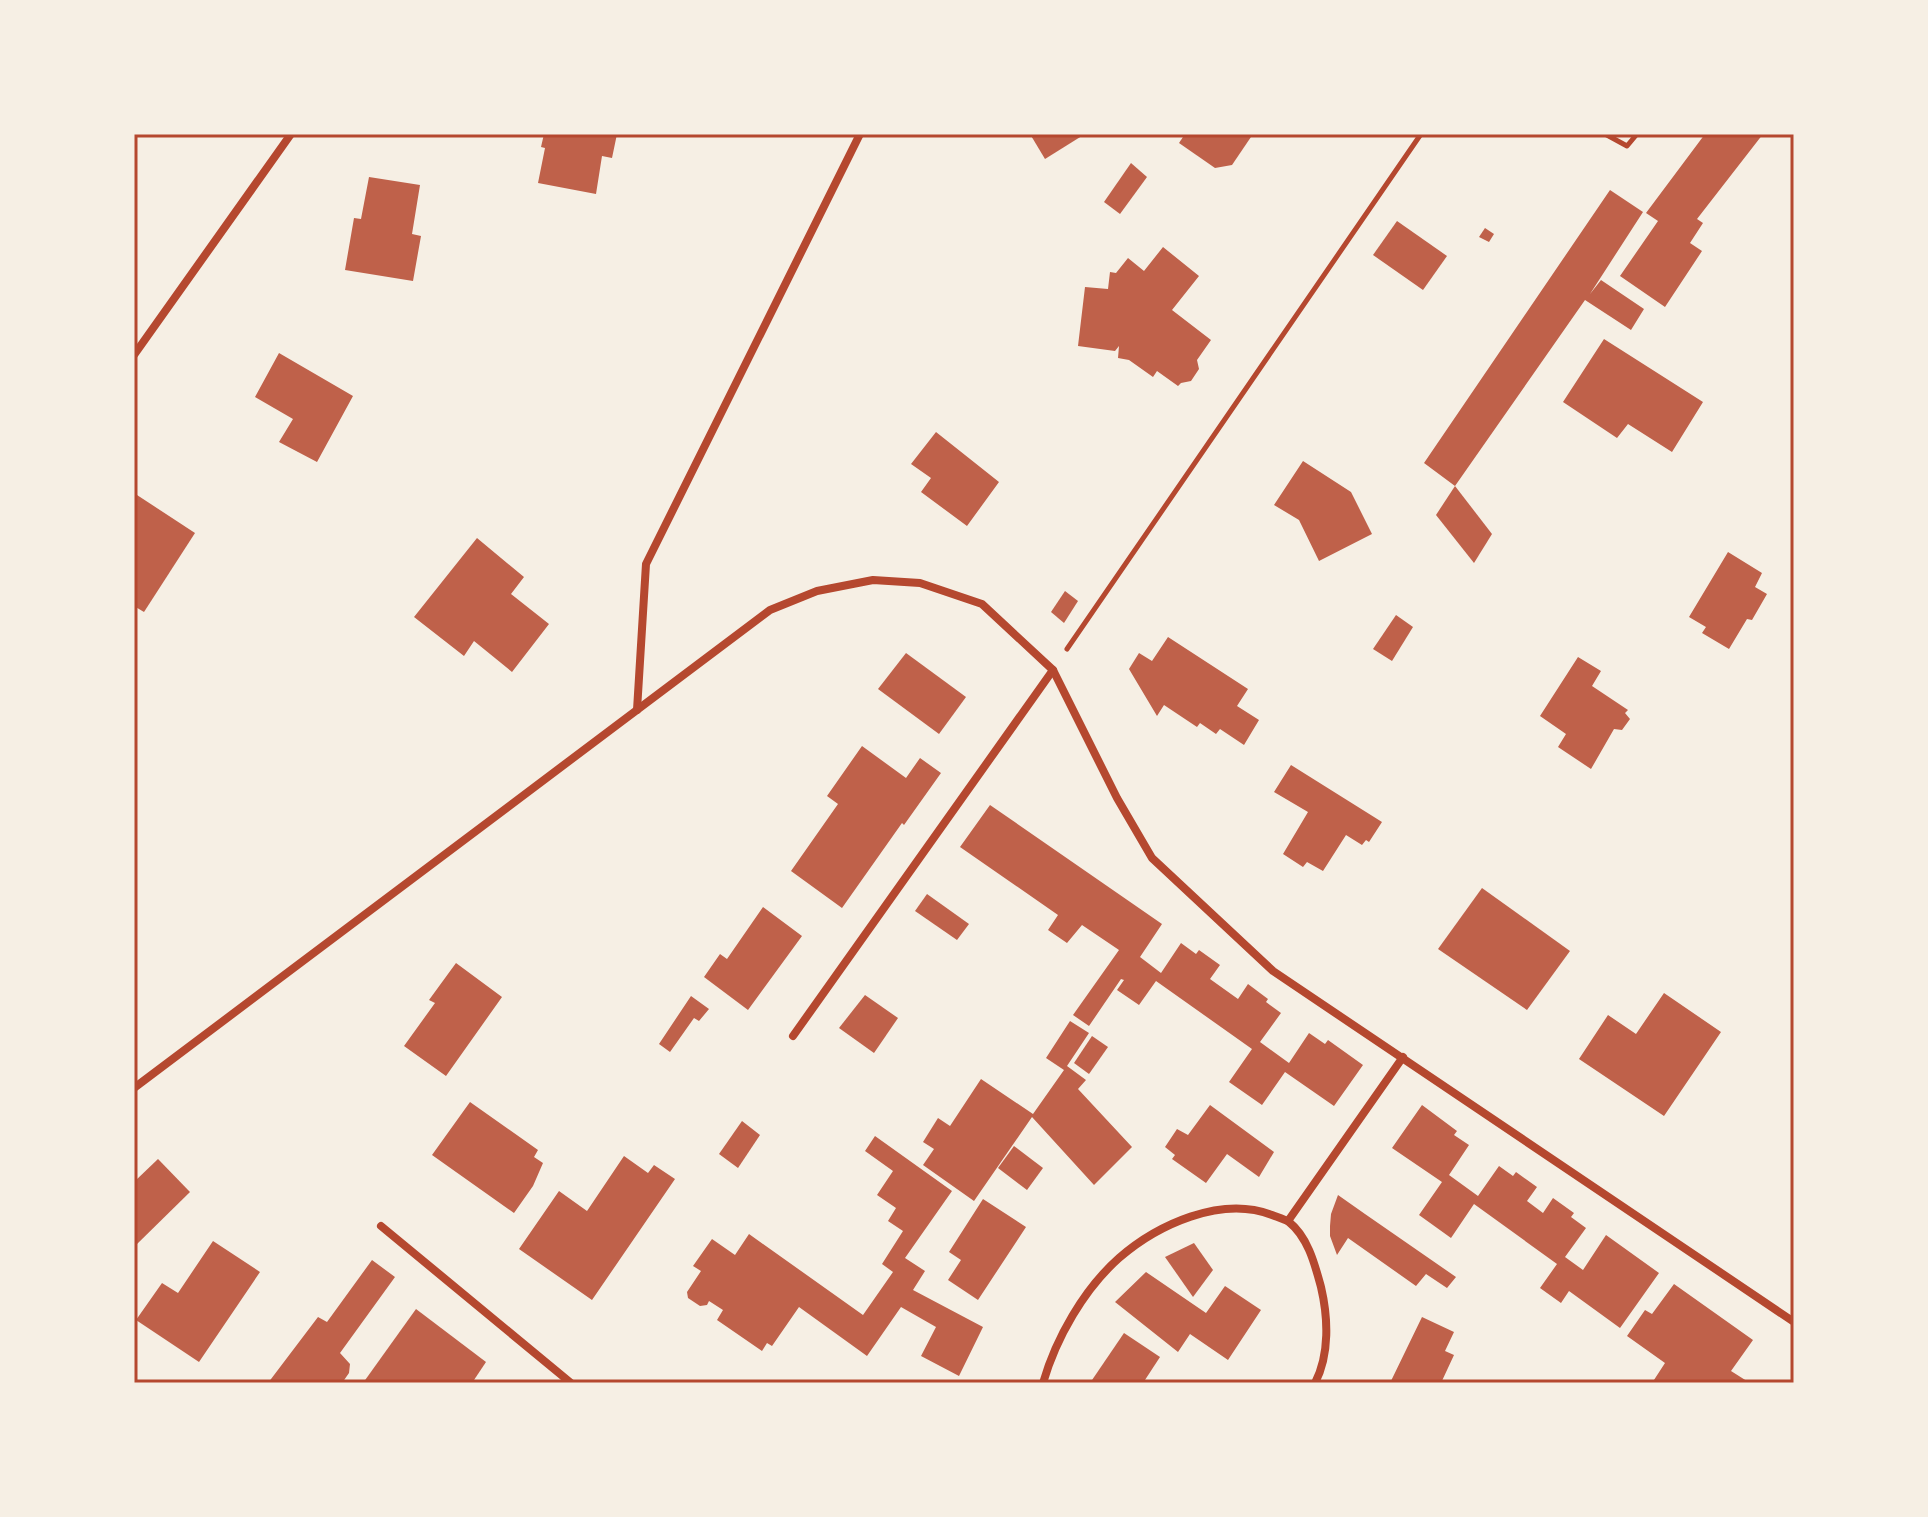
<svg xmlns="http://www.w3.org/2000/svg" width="1928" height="1517" font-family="Figtree,sans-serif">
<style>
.building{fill:#bf614a}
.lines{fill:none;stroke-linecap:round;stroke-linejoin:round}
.path{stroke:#b5482f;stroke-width:5}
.minor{stroke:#b5482f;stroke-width:8}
.neatline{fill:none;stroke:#b5482f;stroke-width:3}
</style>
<rect width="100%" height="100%" fill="#f6efe4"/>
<!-- building -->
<g class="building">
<polygon points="544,134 617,134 612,158 602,156 596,194 538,183 545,148 541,147"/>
<polygon points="1030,134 1085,134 1045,159"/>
<polygon points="1185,134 1253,134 1232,165 1215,168 1179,143"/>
<polygon points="1705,134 1763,134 1697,219 1703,223 1690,243 1702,251 1665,307 1620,276 1658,221 1646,213"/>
<polygon points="1131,163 1147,177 1120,214 1104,202"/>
<polygon points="369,177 420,185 412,234 421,236 413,281 345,270 354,218 361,219"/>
<polygon points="1610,190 1643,212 1590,294 1601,280 1644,309 1631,330 1585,300 1455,486 1424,463"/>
<polygon points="1397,221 1447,256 1423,290 1373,255"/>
<polygon points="1485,228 1494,234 1489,242 1479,237"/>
<polygon points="1163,247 1199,276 1172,310 1211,340 1197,360 1199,369 1191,381 1181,383 1178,386 1157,371 1153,377 1129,360 1118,358 1119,346 1115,351 1078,346 1085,287 1108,289 1110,272 1116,273 1128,258 1144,271"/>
<polygon points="1604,339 1703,402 1672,452 1628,424 1617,438 1563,402"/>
<polygon points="279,353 353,396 317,462 279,442 293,419 255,397"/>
<polygon points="936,432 999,482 967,526 921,492 931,478 911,464"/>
<polygon points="1303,461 1351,492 1372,534 1319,561 1299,520 1274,505"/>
<polygon points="1455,486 1492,534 1474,563 1436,515"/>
<polygon points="137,495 195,533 144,612 134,606 134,500"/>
<polygon points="477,538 524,577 511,594 549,624 512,672 474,641 464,656 414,617"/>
<polygon points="1728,552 1762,573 1755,587 1767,594 1752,620 1747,619 1729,649 1702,633 1706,627 1689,617"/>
<polygon points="1065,591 1078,601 1064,623 1051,612"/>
<polygon points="1396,615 1413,627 1392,661 1373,649"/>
<polygon points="1168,637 1248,689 1237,706 1259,720 1244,745 1220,729 1216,734 1200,723 1197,727 1164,705 1157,716 1129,669 1139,653 1152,661"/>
<polygon points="906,653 966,697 939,734 878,689"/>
<polygon points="1578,657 1601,671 1592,686 1628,710 1625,713 1630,719 1622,730 1614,729 1591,769 1558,747 1566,734 1540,716"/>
<polygon points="862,746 906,778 920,758 941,773 904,825 902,823 842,908 791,871 838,804 827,796"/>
<polygon points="1291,765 1382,822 1369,842 1366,840 1362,845 1346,835 1323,871 1307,862 1303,867 1283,854 1308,812 1274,792"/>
<polygon points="990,805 1162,924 1140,957 1161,973 1181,943 1196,954 1199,950 1220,965 1210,979 1238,999 1248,984 1268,999 1266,1002 1281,1013 1260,1042 1289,1063 1309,1033 1325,1044 1328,1040 1363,1065 1334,1106 1285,1072 1262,1105 1229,1082 1252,1049 1156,981 1139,1005 1117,990 1124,980 1121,979 1089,1026 1073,1015 1119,950 1082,925 1067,943 1048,930 1058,915 960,847"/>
<polygon points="1482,888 1570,951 1527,1010 1438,949"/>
<polygon points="927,894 969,924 957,940 915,911"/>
<polygon points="763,907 802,936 748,1010 704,977 720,954 727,959"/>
<polygon points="456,963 502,997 446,1076 404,1046 435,1003 429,1000"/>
<polygon points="1664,993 1721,1032 1664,1116 1579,1059 1608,1015 1636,1034"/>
<polygon points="865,995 898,1018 874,1053 839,1028"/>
<polygon points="691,996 709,1009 699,1021 694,1018 670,1052 659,1044"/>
<polygon points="1070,1021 1089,1033 1067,1066 1086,1080 1078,1089 1132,1147 1094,1185 1032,1117 974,1201 923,1165 934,1149 923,1142 938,1118 950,1126 981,1079 1033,1114 1064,1070 1046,1058"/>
<polygon points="1092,1036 1108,1047 1089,1074 1074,1063"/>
<polygon points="470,1102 538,1150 534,1157 543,1163 533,1186 514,1213 432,1155"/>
<polygon points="1210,1105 1274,1152 1259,1177 1227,1154 1206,1183 1172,1159 1175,1155 1165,1147 1177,1129 1188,1135"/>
<polygon points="1422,1105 1457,1131 1454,1135 1469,1145 1449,1175 1478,1196 1499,1166 1513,1176 1516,1172 1537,1187 1527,1201 1543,1213 1553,1198 1574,1213 1571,1217 1586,1228 1565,1257 1583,1270 1606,1235 1659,1273 1620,1328 1569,1291 1561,1303 1540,1288 1557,1264 1474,1204 1451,1238 1419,1215 1442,1182 1392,1148"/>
<polygon points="742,1121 760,1135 738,1168 719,1154"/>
<polygon points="875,1136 952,1191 905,1258 925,1271 913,1290 983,1327 959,1376 921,1356 936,1327 901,1307 867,1356 799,1307 772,1346 767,1343 762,1351 717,1320 723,1310 709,1301 707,1305 700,1306 688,1298 687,1292 701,1271 693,1266 712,1239 735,1255 749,1234 863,1315 893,1272 882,1264 903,1231 888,1221 896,1208 877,1195 893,1171 865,1151"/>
<polygon points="1014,1146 1043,1168 1027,1190 998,1168"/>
<polygon points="624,1156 648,1173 654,1165 675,1179 592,1300 519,1249 559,1191 587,1211"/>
<polygon points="158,1159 190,1192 134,1247 134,1182"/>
<polygon points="1338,1195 1365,1214 1456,1277 1447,1288 1426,1274 1416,1286 1348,1238 1337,1255 1330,1236 1330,1226 1331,1214"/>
<polygon points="983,1199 1026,1227 978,1300 948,1280 961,1260 949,1252"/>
<polygon points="213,1241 260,1272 199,1362 136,1320 162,1283 178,1293"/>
<polygon points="1194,1243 1213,1270 1193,1297 1165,1257"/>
<polygon points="372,1260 395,1277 340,1353 350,1364 349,1373 342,1383 268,1383 318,1317 327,1322"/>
<polygon points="1146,1272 1206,1313 1225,1286 1261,1310 1228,1360 1190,1334 1178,1352 1115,1302"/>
<polygon points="1674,1284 1753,1340 1731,1371 1750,1383 1652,1383 1665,1363 1627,1336 1645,1310 1652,1314"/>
<polygon points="416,1309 486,1362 472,1383 363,1383"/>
<polygon points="1422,1317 1454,1332 1445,1351 1454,1355 1441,1383 1390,1383"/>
<polygon points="1124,1333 1160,1357 1143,1383 1090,1383"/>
</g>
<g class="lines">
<!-- path -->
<g class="path">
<polyline points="1605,134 1627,146 1637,134"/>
<polyline points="1067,649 1421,134"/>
</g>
<!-- minor -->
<g class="minor">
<polyline points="134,355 291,134"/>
<polyline points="637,710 646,564 860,134"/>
<polyline points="793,1036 1053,670"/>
<polyline points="134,1088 770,610 817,591 873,580 920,583 982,604 1053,670 1117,798 1152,858 1273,971 1794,1322"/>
<polyline points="1288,1221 1403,1057"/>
<polyline points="381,1226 571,1383"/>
<path d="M 1043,1383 C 1056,1338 1084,1289 1119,1258 C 1157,1225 1221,1195 1272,1215 C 1277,1217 1284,1219 1289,1222 C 1308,1237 1315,1265 1321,1287 C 1328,1317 1330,1354 1315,1383"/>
</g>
</g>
<!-- border -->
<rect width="1928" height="1517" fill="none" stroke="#f6efe4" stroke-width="272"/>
<rect x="136" y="136" width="1656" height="1245" class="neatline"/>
</svg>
